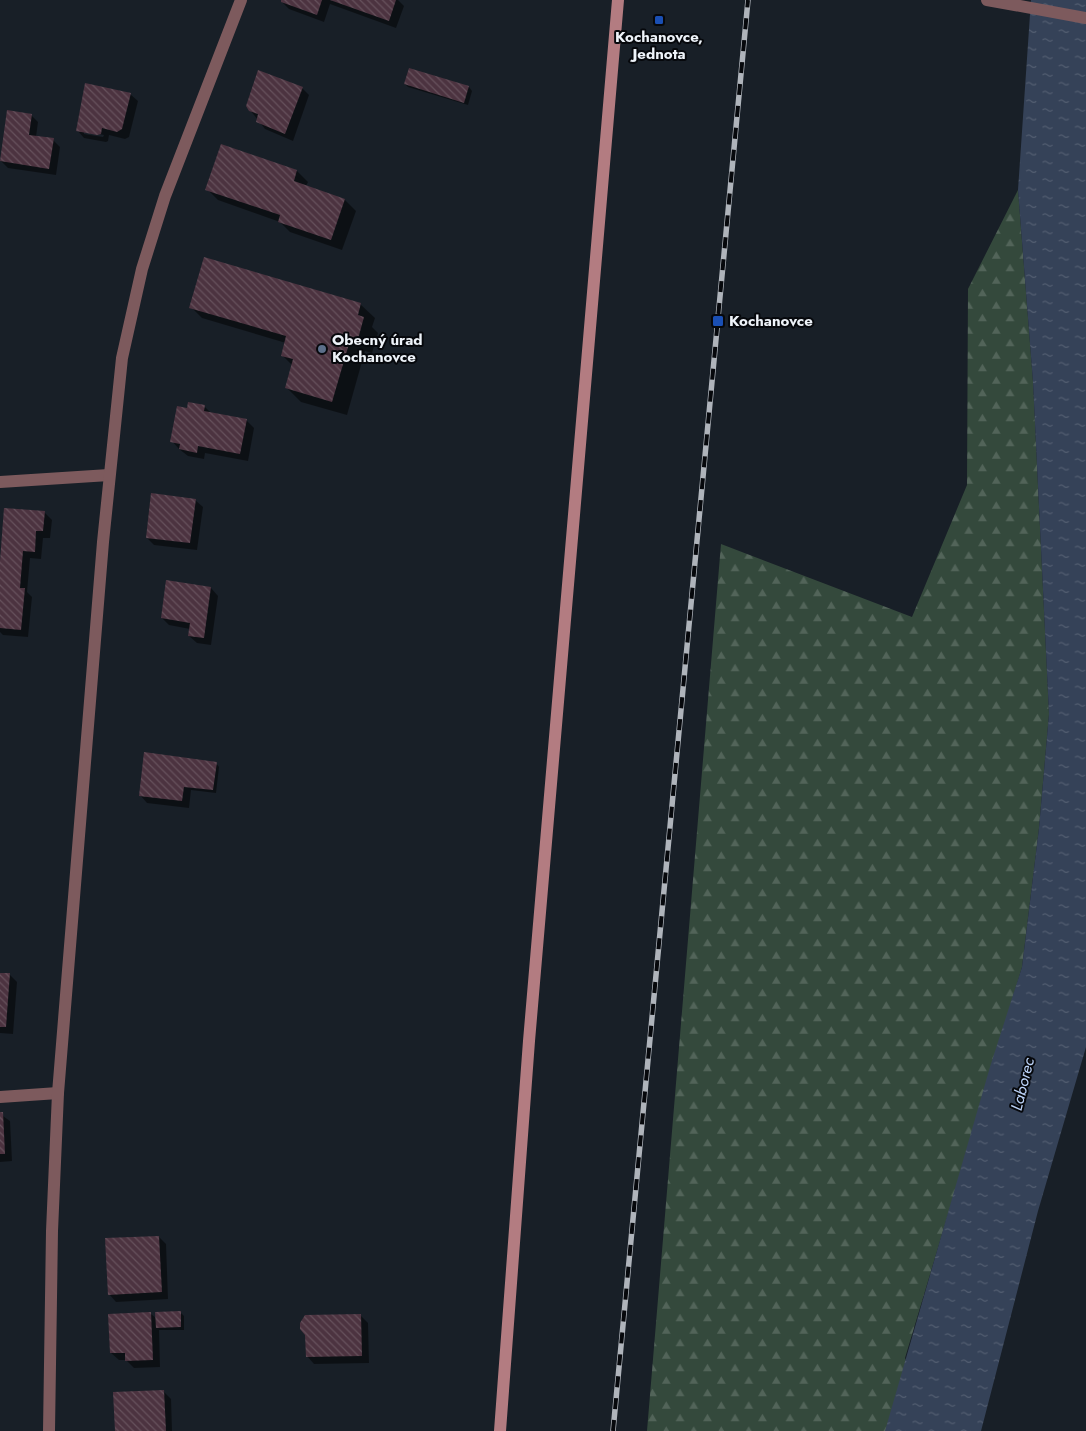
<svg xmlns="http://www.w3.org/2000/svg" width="1086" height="1431" font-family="Jost,sans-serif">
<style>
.forest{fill:url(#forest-firs)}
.water{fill:url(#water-ripples)}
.shadow{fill:#0007;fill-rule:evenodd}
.building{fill:url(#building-back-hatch)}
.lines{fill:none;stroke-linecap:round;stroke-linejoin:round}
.service{stroke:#7d5a5d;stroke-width:12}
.minor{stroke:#7d5a5d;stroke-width:12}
.secondary{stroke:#b37c81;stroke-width:12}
.rail-casing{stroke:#afb4bb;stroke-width:5.5}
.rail{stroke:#06080c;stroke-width:4;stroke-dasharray:11;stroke-linecap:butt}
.transit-dot{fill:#1a4fb4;stroke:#06080c;stroke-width:2}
.service-dot{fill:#5c6f8a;stroke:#06080c;stroke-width:2}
.labels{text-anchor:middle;stroke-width:4;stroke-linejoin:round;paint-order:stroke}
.poi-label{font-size:15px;font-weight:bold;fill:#eef3f9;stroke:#06080c;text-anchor:start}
.water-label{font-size:16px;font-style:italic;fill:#bbd2f7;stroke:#06080c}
</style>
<defs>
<pattern id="forest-firs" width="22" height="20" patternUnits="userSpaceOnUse" patternTransform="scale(1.25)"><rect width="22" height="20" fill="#34493c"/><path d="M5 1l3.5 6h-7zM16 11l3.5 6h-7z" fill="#526459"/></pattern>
<pattern id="water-ripples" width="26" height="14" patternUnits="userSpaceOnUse" patternTransform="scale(1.25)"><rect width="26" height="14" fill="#354258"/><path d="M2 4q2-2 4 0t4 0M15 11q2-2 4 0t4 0" fill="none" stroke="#535e71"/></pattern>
<pattern id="building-back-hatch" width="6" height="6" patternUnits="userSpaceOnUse" patternTransform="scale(1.25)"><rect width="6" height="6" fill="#4c3340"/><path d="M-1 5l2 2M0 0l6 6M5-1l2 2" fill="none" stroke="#66515c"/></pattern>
</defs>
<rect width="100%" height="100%" fill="#181f27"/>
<!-- forest -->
<polygon class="forest" points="1018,190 1033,382 1049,714 1039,828 1022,967 905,1358 934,1431 647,1431 721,544 912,617 967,485 968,289"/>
<!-- water -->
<polygon class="water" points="1031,0 1086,0 1086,1047 1038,1211 981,1431 885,1431 990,1067 1022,967 1039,828 1049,714 1033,382 1018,190"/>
<!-- shadow -->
<g class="shadow">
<polygon points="283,0 398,0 404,6 396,28 330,4 324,22 289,9 282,2"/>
<polygon points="405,84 469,87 472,91 468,105 408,87"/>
<polygon points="302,88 309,95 293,141 265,129 250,110"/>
<path d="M 130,94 L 138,101 L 129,137 L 125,139 L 109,135 L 108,141 L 106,142 L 84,138 L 77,130 ZM 84,131 L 104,135 L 103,137 L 84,134 Z"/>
<polygon points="31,115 38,122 36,137 53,140 60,147 56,175 8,168 1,161"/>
<polygon points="222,145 297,171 308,182 306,186 345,200 356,211 342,250 290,232 280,222 218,200 207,189"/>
<polygon points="360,304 375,318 372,327 378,333 372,353 365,351 347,415 301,402 287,388 293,366 282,355 286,343 202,318 191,307"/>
<polygon points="189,404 205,407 212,414 246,420 254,428 248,461 205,453 204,459 188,456 179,449 172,441"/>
<polygon points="195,500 203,507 197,550 154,545 147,538"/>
<polygon points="44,512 52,520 50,538 43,538 41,559 30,558 27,592 32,597 28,637 3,635 0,632 0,574"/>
<polygon points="211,588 218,596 211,645 197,643 189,636 190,629 169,625 162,618"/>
<polygon points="216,763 219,767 216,793 191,790 189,808 147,803 140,795"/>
<polygon points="0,974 10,975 17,982 13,1034 0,1033"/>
<polygon points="0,1114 10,1121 12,1161 0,1162"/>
<polygon points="159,1237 166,1244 168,1299 116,1302 109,1294"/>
<polygon points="180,1312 184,1316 184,1330 159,1330 160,1367 134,1368 126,1360 119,1360 111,1353 151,1314 157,1319"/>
<polygon points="361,1316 368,1323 369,1363 314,1364 307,1356"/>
<polygon points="164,1392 171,1399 172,1431 116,1431"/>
</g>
<!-- building -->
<g class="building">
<polygon points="281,0 322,0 317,15 281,2"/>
<polygon points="330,0 396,0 389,21"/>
<polygon points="409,68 469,86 464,103 404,84"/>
<polygon points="258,70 303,87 285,134 256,122 258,114 249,111 246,106"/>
<polygon points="85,83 131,93 122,129 117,132 102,128 101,134 97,135 76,131"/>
<polygon points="7,110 32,114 29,135 54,138 49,169 0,161"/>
<polygon points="221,144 297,170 294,181 345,199 331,240 278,222 280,215 205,190"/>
<polygon points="204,257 361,303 358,315 364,317 358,339 351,337 332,402 285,388 293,359 281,356 286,336 189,308"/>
<polygon points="188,402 205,405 204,411 247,419 240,454 198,446 197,453 179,449 180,444 170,442 177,406 187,408"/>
<polygon points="151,493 196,499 190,543 146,538"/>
<polygon points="4,508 45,511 43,531 36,531 35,552 23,551 20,588 25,588 21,630 0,628 0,561"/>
<polygon points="166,580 211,587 204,638 188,636 190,623 161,618"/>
<polygon points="144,752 217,762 213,790 184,787 182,801 139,796"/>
<polygon points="0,973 10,973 6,1027 0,1027"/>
<polygon points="0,1112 3,1112 5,1154 0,1154"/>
<polygon points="159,1236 162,1292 108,1295 105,1238"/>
<polygon points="181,1311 181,1327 156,1328 155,1312"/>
<polygon points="151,1312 153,1360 125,1361 125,1353 110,1353 108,1314"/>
<polygon points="361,1314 362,1356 306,1357 305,1335 300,1329 300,1323 305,1315"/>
<polygon points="164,1390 166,1431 115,1431 113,1392"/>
</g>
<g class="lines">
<!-- service -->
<polyline class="service" points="987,0 1086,18"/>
<!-- minor -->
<g class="minor">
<polyline points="0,482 109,475"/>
<polyline points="0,1097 58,1093"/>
<polyline points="49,1431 52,1231 58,1093 103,542 122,358 142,269 165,196 241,0"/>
</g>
<!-- secondary -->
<polyline class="secondary" points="500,1431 529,1041 618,0"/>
<defs>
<polyline id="rail" points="613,1431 748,0"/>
</defs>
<!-- rail casing -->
<use href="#rail" class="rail-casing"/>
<!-- rail -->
<use href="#rail" class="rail"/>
</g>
<!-- markers -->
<g class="transit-dot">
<rect x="654" y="15" width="10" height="10" rx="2.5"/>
<rect x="712" y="315" width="12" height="12" rx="2.5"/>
</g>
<circle class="service-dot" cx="322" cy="349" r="5"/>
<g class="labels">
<!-- poi labels -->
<g class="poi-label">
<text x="659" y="42" text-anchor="middle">Kochanovce,<tspan x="659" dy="17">Jednota</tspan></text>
<text x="729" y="326">Kochanovce</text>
<text x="332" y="345">Obecný úrad<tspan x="332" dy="17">Kochanovce</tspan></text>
</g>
<!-- water labels -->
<g class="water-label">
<text transform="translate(1022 1084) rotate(-76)" y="6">Laborec</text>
</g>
</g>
</svg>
